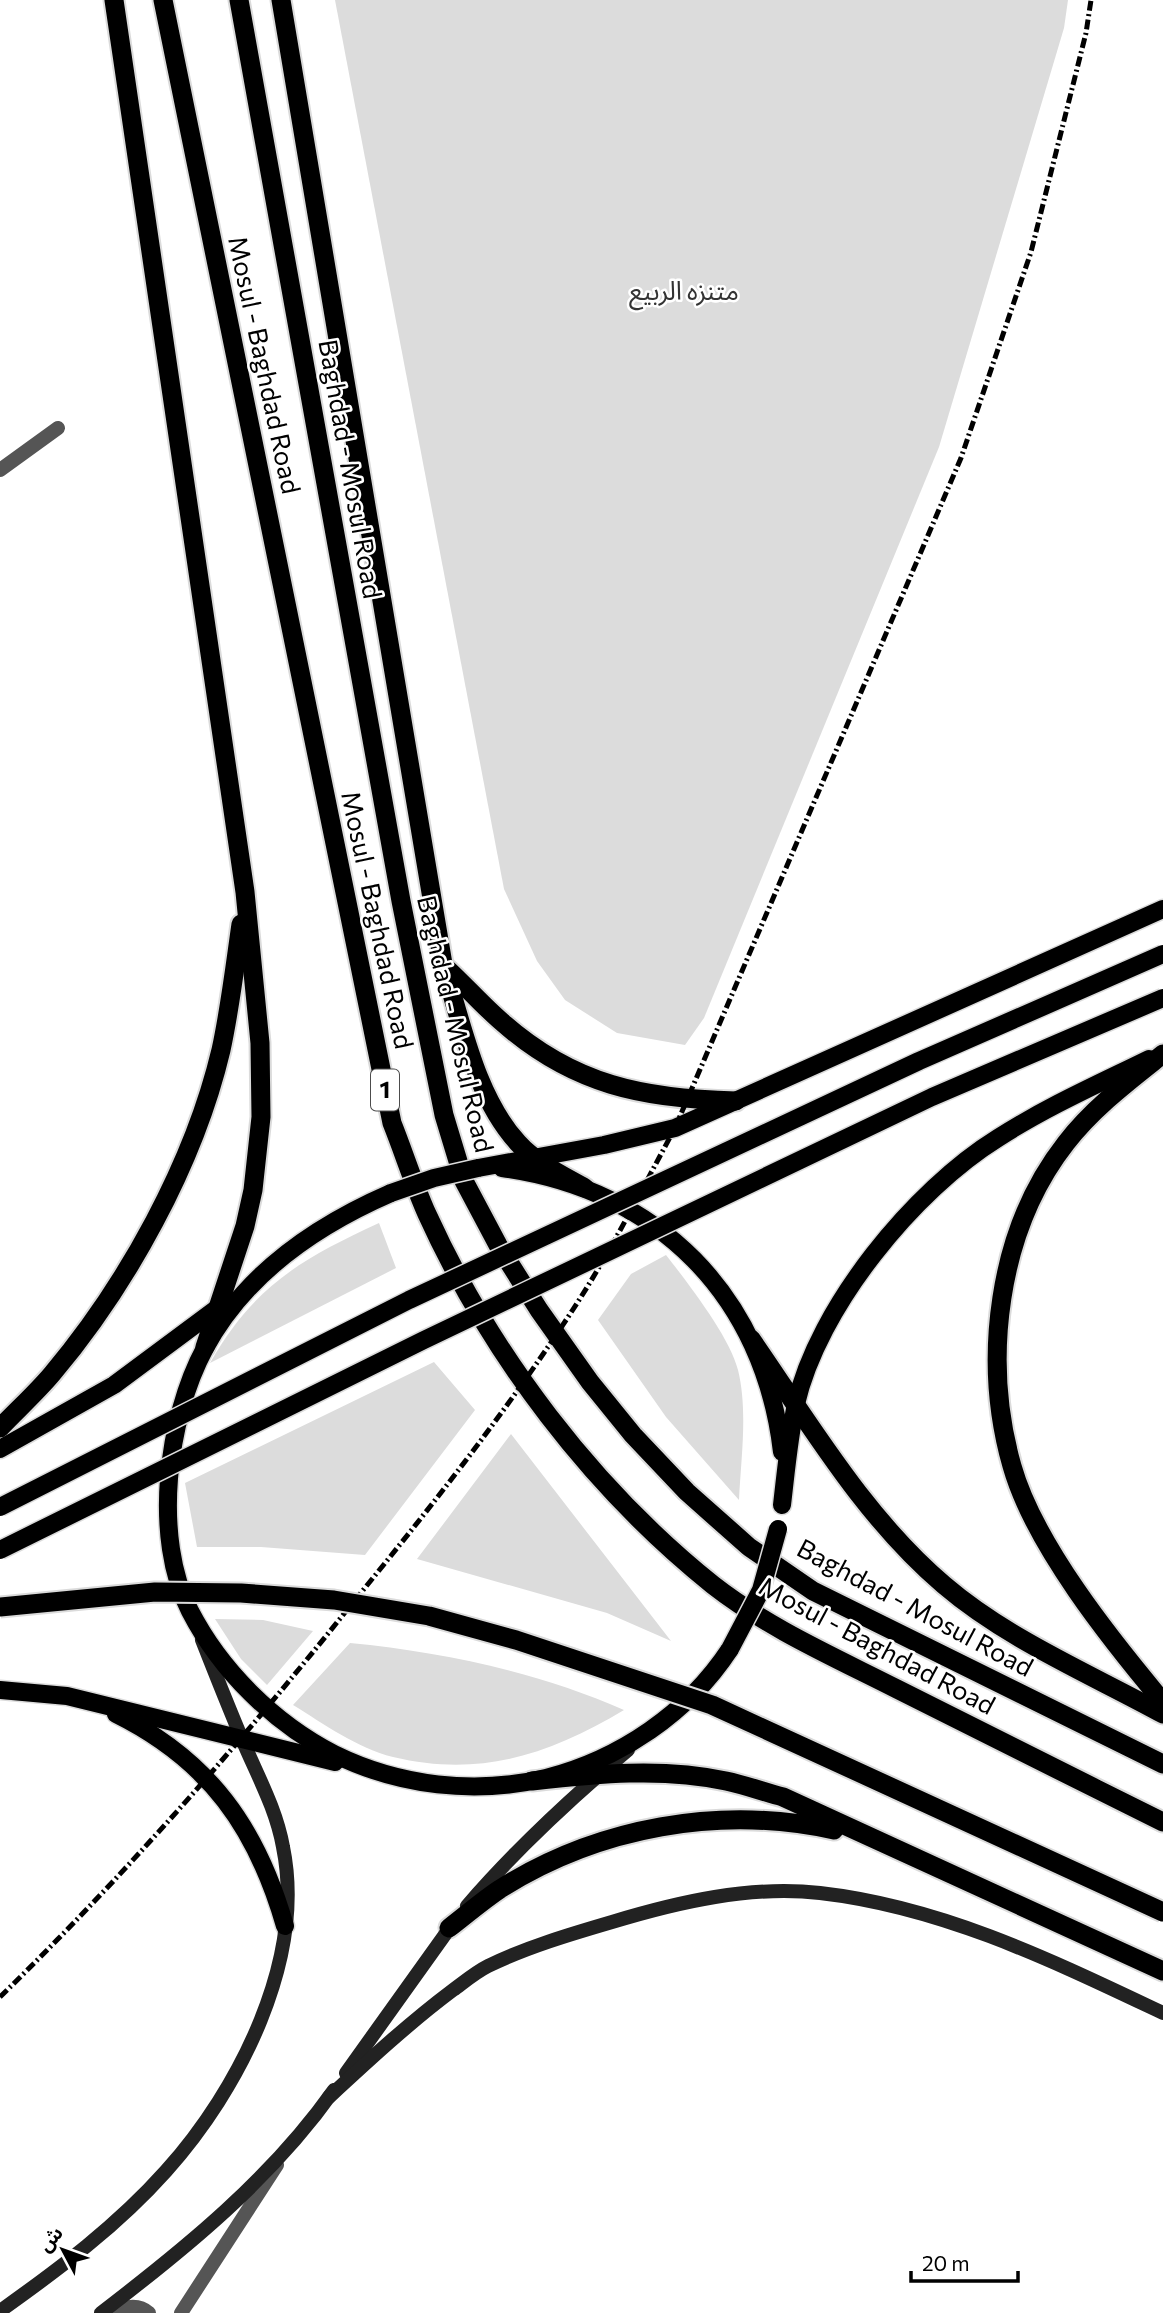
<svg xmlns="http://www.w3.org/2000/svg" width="1163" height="2313" font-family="Commissioner,'Noto Sans Arabic',sans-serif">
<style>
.green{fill:#dcdcdc}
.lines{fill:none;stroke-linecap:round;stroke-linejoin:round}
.primary-casing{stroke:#dbdbdb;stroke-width:21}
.trunk-casing{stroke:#dbdbdb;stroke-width:23}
.minor{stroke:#555;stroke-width:14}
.tertiary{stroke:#555;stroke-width:14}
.secondary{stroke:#222;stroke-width:14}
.primary{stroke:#000;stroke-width:18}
.trunk{stroke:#000;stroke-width:19}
.rail{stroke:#000;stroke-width:5;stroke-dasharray:10 3.5 2 3.5;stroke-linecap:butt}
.primary-bridge-casing{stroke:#dbdbdb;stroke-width:21;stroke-linecap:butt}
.trunk-bridge-casing{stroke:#dbdbdb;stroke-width:23;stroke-linecap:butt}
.primary-bridge{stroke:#000;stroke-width:18}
.trunk-bridge{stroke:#000;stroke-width:19}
.labels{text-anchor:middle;stroke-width:5;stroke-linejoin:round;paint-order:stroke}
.shield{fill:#fff;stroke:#4c4c4c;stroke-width:2}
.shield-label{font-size:24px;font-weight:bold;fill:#000}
.park-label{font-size:26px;fill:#333;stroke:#fff}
.street-label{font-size:26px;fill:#000;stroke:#fff}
</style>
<rect width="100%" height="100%" fill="#fff"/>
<!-- green -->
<g class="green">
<polygon points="335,0 1068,0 1064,28 939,447 704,1018 685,1045 617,1033 565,1000 537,961 504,889"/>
<path d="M 379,1223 L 396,1268 L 210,1363 C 254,1286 301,1259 379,1223 Z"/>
<path d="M 666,1255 C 687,1282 730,1337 738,1370 C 748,1411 741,1458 739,1500 L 666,1417 L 598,1320 L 631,1274 Z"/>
<polygon points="434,1362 475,1410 365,1555 261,1547 197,1547 185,1483"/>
<polygon points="511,1434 671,1641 607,1613 417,1559"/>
<polygon points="215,1619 263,1620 313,1631 267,1685 241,1659"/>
<path d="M 350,1643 C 443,1652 538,1672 624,1710 C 550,1754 481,1778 393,1757 C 357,1748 324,1724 293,1705 Z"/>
</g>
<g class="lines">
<defs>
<g id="primary">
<polyline points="478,1168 604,1145 675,1128 1163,909"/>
<path d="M 502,1168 C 658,1189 764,1296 782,1452"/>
<path d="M 391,1193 C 315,1226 245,1274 205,1348 C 167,1418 152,1538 190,1611 C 221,1671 274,1723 334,1754 C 399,1786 475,1795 546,1778 C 620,1759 688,1713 730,1649"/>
<polyline points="0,1449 114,1385 223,1304"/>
<path d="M 782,1505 C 786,1471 789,1437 796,1404 C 818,1307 914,1190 998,1138 C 1046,1107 1098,1084 1149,1059"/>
<polyline points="0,1690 67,1696 335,1762"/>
<path d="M 116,1714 C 209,1760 257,1828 285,1926"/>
</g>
<g id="trunk">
<polyline points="114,0 245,892 260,1043 261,1117 253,1190 245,1226 205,1347"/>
<path d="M 163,0 L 392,1123 C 404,1153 414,1185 427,1214 C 491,1355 592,1488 713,1585 C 768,1628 834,1657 897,1689 C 985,1733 1074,1778 1163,1822"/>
<polyline points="239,0 401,901 444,1115 464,1181 498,1245 539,1310 590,1382 633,1435 687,1492 749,1547 813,1591 1163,1764"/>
<path d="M 281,0 L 443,964 C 462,1023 475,1096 518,1143 C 536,1163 562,1175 585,1188"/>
<path d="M 444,966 C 464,984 482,1005 502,1022 C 573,1085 644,1099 736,1101"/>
<path d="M 1163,1054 C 1129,1081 1093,1108 1066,1143 C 997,1231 982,1361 1012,1466 C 1034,1544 1111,1640 1163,1702"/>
<path d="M 751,1339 C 810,1424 864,1517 944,1585 C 1007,1639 1090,1674 1163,1714"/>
<path d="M 0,1428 C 17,1410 36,1393 52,1374 C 127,1285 194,1164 221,1050 C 230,1009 235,966 241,924"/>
<path d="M 532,1781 C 596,1774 662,1767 726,1781 C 745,1785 764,1792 783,1797 L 1163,1971"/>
<path d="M 449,1928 C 466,1915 482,1901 500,1889 C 598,1827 720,1805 834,1830"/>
</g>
</defs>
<!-- primary casing -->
<use href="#primary" class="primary-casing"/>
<!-- trunk casing -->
<use href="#trunk" class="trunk-casing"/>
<!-- minor -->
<polyline class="minor" points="0,470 58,428"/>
<!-- tertiary -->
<g class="tertiary">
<path d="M 111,2313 C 123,2307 138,2303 149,2313"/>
<polyline points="181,2313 277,2165"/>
</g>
<!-- secondary -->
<g class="secondary">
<path d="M 467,1906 C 516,1849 570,1799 628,1750"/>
<polyline points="346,2073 454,1922"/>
<path d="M 329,2097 C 369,2060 409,2023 453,1990 C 464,1982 476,1972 488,1966 C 527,1947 571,1934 612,1922 C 678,1902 751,1885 820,1893 C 943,1907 1053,1961 1163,2013"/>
<path d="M 0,2311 C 59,2269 117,2226 166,2171 C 239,2090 306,1959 283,1847 C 276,1808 257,1775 242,1739 C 228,1706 215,1673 202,1640"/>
<path d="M 101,2313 C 186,2248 271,2179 334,2090"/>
</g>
<!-- primary -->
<use href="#primary" class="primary"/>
<!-- trunk -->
<use href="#trunk" class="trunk"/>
<!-- rail -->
<path class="rail" d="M 0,1997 C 127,1873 244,1739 355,1600 C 431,1507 506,1412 572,1311 C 610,1253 642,1189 675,1128 L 961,458 L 1031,252 L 1086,33 L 1091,0"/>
<defs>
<g id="primary-bridge">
<polyline points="391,1193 434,1178 478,1168"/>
<polyline points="0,1507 409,1300 919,1061 1163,954"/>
<polyline points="0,1550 424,1340 932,1097 1163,998"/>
<polyline points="730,1649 761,1590 778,1529"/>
</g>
<polyline id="trunk-bridge" points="0,1607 155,1592 241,1593 334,1600 429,1616 516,1640 712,1705 1163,1912"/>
</defs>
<!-- primary-bridge casing -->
<use href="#primary-bridge" class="primary-bridge-casing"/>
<!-- trunk-bridge casing -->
<use href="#trunk-bridge" class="trunk-bridge-casing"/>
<!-- primary-bridge -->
<use href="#primary-bridge" class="primary-bridge"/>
<!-- trunk-bridge -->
<use href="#trunk-bridge" class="trunk-bridge"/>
</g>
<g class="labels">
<!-- shield labels -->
<rect class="shield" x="371" y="1069.5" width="28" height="41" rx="5"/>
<g class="shield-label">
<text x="385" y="1098">1</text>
</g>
<!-- park labels -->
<g class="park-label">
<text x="684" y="300">متنزه الربيع</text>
</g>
<!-- street labels -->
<g class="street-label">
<text transform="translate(264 365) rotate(78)" y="9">Mosul - Baghdad Road</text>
<text transform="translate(350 469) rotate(80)" y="9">Baghdad - Mosul Road</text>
<text transform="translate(377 920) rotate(78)" y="9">Mosul - Baghdad Road</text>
<text transform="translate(455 1024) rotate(77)" y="9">Baghdad - Mosul Road</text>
<text transform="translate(915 1608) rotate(28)" y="9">Baghdad - Mosul Road</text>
<text transform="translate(877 1646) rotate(28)" y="9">Mosul - Baghdad Road</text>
</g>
</g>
<!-- north arrow -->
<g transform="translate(63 2250) rotate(311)" stroke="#ffffff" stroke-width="5" paint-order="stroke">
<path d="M0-5L12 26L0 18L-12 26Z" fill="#000000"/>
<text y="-10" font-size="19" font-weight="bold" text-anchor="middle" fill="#000000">ش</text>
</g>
<!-- scale -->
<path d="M911 2271v10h107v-10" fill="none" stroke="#000000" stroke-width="3.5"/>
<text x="922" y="2271" font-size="21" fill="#000000" stroke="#ffffff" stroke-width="5" paint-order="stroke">20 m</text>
</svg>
